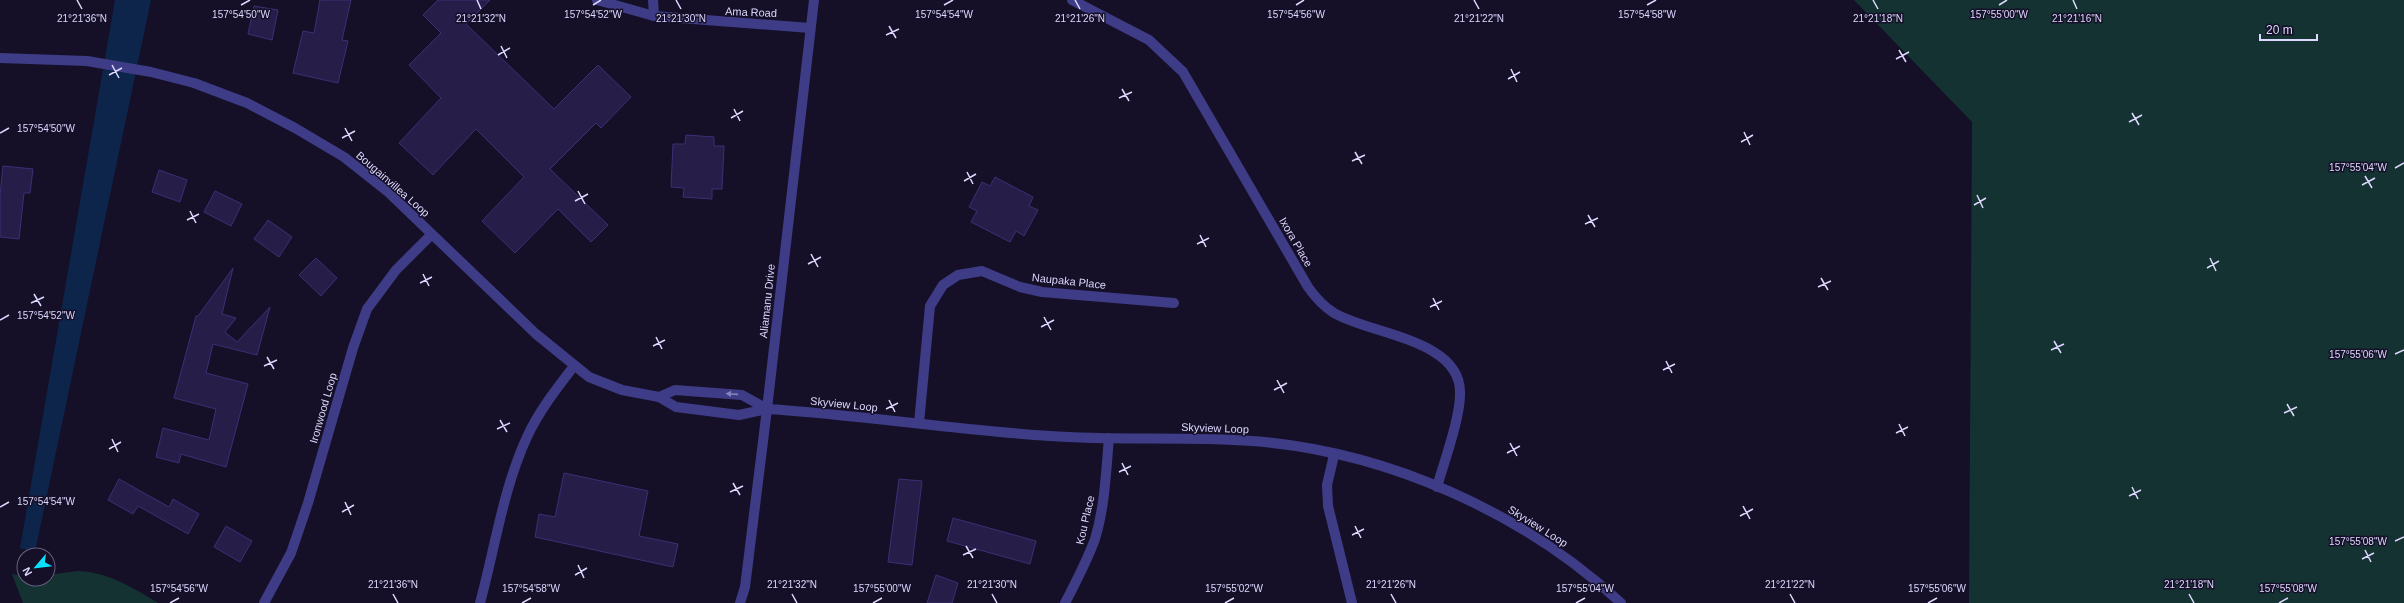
<svg xmlns="http://www.w3.org/2000/svg" width="2404" height="603" font-family="Helvetica,sans-serif">
<style>
.green{fill:#143231}
.water{fill:#0d244b}
.building{fill:#261d49;stroke:#3d2f75}
.lines{fill:none;stroke-linecap:round;stroke-linejoin:round}
.minor{stroke:#3f3c87;stroke-width:10}
.oneway{fill:#8682bd}
.ticks{fill:none;stroke:#ddd8fe;stroke-width:1.5}
.labels{text-anchor:middle;stroke-width:3;stroke-linejoin:round;paint-order:stroke}
.street-label{font-size:11px;fill:#ddd8fe;stroke:#151028}
.ticks-label{font-size:10px;text-anchor:middle;fill:#ddd8fe;stroke:#151028;stroke-width:3;stroke-linejoin:round;paint-order:stroke}
</style>
<rect width="100%" height="100%" fill="#151028"/>
<!-- green -->
<g class="green">
<polygon points="1854,0 2404,0 2404,603 1969,603 1972,122"/>
<path d="M 78,571 C 107,572 134,588 158,603 L 23,603 L 12,574 L 24,576 L 24,579 L 48,579 L 48,575 Z"/>
</g>
<!-- water -->
<polygon class="water" points="115,0 151,0 35,552 20,548"/>
<!-- building -->
<g class="building">
<polygon points="320,0 351,0 342,40 348,41 338,83 293,73 303,31 314,33"/>
<polygon points="438,0 490,0 466,24 554,109 598,65 631,97 601,128 596,123 550,169 608,225 591,242 558,209 515,253 482,221 524,177 476,129 433,175 399,143 441,98 409,65 441,33 423,15"/>
<polygon points="254,6 278,10 272,40 248,34"/>
<polygon points="686,135 714,137 714,146 724,146 722,189 712,189 712,199 683,197 684,188 671,187 673,144 685,144"/>
<polygon points="3,166 33,169 30,193 24,193 19,239 0,237 0,195"/>
<polygon points="159,170 187,180 180,202 152,192"/>
<polygon points="995,177 1033,197 1029,206 1038,210 1024,236 1016,231 1010,242 971,222 977,211 969,207 982,182 990,186"/>
<polygon points="215,191 242,204 231,226 204,212"/>
<polygon points="268,220 292,237 279,257 254,239"/>
<polygon points="316,258 337,278 321,296 299,275"/>
<polygon points="233,268 222,314 236,318 225,332 237,342 270,307 257,355 213,344 206,373 248,384 226,467 181,454 179,463 156,457 163,428 209,440 216,409 174,398 196,316 198,316"/>
<polygon points="564,473 648,491 639,536 678,544 673,567 535,537 539,514 555,517"/>
<polygon points="119,479 169,507 173,499 199,514 188,534 138,506 133,514 108,500"/>
<polygon points="899,479 922,481 912,565 888,562"/>
<polygon points="953,518 1036,541 1030,564 947,541"/>
<polygon points="226,526 252,541 240,562 214,547"/>
<polygon points="936,575 958,583 952,603 927,603"/>
</g>
<g class="lines">
<!-- minor -->
<g class="minor">
<polyline points="597,0 654,16 810,28"/>
<polyline points="653,0 654,16"/>
<path d="M 1072,0 L 1149,40 L 1183,72 L 1308,287 C 1315,297 1323,306 1334,313 C 1369,334 1460,339 1460,392 C 1461,416 1444,462 1437,487"/>
<path d="M 0,58 L 87,61 L 151,72 L 194,83 L 247,103 L 295,128 L 344,157 L 387,191 L 536,334 L 589,377 L 622,390 L 659,397 L 676,407 L 739,415 L 767,409 C 862,415 955,430 1050,436 C 1117,441 1185,436 1252,441 C 1386,451 1523,512 1621,603"/>
<polyline points="659,397 675,390 742,395 767,409"/>
<polyline points="919,423 930,306 943,285 958,275 982,271 1020,287 1042,292 1174,303"/>
<polyline points="1334,455 1327,485 1328,506 1352,603"/>
<polyline points="264,603 291,553 308,503 353,348 367,309 396,270 431,235"/>
<path d="M 480,603 C 495,548 503,489 527,437 C 539,411 557,388 574,366"/>
<polyline points="740,603 745,587 767,409 814,0"/>
<path d="M 1065,603 C 1076,582 1087,561 1095,539 C 1105,506 1106,471 1109,438"/>
</g>
</g>
<!-- one-way arrows -->
<defs><path id="oneway-solid" d="M-6-.8H1V-3.2L6.5 0L1 3.2V.8H-6Z"/></defs>
<use class="oneway" href="#oneway-solid" transform="translate(732 394) rotate(-176)"/>
<!-- ticks -->
<path class="ticks" d="M 77,0 L 82,9M 477,0 L 481,9M 676,0 L 681,9M 1075,0 L 1080,9M 1474,0 L 1479,9M 1873,0 L 1878,9M 2073,0 L 2077,9M 241,5 L 250,0M 593,5 L 601,0M 944,5 L 953,0M 1296,5 L 1304,0M 1647,5 L 1656,0M 1999,5 L 2007,0M 889,26 L 896,38M 886,35 L 899,29M 501,46 L 507,58M 1899,50 L 1906,62M 498,55 L 510,48M 1896,59 L 1909,52M 112,65 L 119,78M 1511,69 L 1517,82M 109,75 L 122,68M 1508,79 L 1520,72M 1122,89 L 1129,101M 1119,98 L 1132,92M 734,109 L 740,121M 2132,113 L 2139,125M 731,118 L 743,111M 2129,122 L 2142,115M 345,128 L 352,141M 1744,132 L 1750,145M 0,133 L 9,128M 342,138 L 355,131M 1741,142 L 1753,135M 1355,152 L 1362,164M 1352,161 L 1365,155M 2395,168 L 2404,163M 967,172 L 973,184M 2365,176 L 2372,188M 964,181 L 976,174M 2362,185 L 2375,178M 578,191 L 585,204M 1977,195 L 1983,208M 575,201 L 588,194M 1974,205 L 1986,198M 190,211 L 196,223M 1588,215 L 1595,227M 187,220 L 199,214M 1585,224 L 1598,218M 1200,235 L 1206,247M 1197,244 L 1209,238M 811,254 L 818,267M 2210,258 L 2216,271M 808,264 L 821,257M 2207,268 L 2219,261M 423,274 L 429,286M 1821,278 L 1828,290M 420,283 L 432,277M 1818,287 L 1831,281M 34,294 L 41,306M 1433,298 L 1439,310M 31,303 L 44,297M 1430,307 L 1442,301M 1044,317 L 1051,330M 0,320 L 9,315M 1041,327 L 1054,320M 656,337 L 662,349M 2054,341 L 2061,353M 653,346 L 665,340M 2051,350 L 2064,344M 2395,354 L 2404,350M 267,357 L 274,369M 1666,361 L 1672,373M 264,366 L 277,360M 1663,370 L 1675,364M 1277,380 L 1284,393M 1274,390 L 1287,383M 889,400 L 895,412M 2287,404 L 2294,416M 886,409 L 898,403M 2284,413 L 2297,407M 500,420 L 507,432M 1899,424 L 1905,436M 497,429 L 510,423M 1896,433 L 1908,427M 112,439 L 118,452M 1510,443 L 1517,456M 109,449 L 121,442M 1507,453 L 1520,446M 1122,463 L 1128,475M 1119,472 L 1131,466M 733,483 L 740,495M 2132,487 L 2138,499M 730,492 L 743,486M 2129,496 L 2141,490M 345,502 L 351,515M 1743,506 L 1750,519M 0,507 L 9,502M 342,512 L 354,505M 1740,516 L 1753,509M 1355,526 L 1361,538M 1352,535 L 1364,529M 2395,541 L 2404,537M 966,546 L 973,558M 2365,550 L 2371,562M 963,555 L 976,549M 2362,559 L 2374,553M 578,565 L 584,578M 575,575 L 587,568M 393,594 L 398,603M 792,594 L 797,603M 992,594 L 997,603M 1391,594 L 1396,603M 1790,594 L 1795,603M 2189,594 L 2194,603M 170,603 L 179,598M 522,603 L 531,598M 873,603 L 882,598M 1225,603 L 1234,598M 1576,603 L 1585,598M 1928,603 L 1937,598M 2279,603 L 2288,598"/>
<g class="labels">
<!-- street labels -->
<g class="street-label">
<text transform="translate(751 12) rotate(2)" y="4">Ama Road</text>
<text transform="translate(393 184) rotate(41)" y="4">Bougainvillea Loop</text>
<text transform="translate(1296 242) rotate(60)" y="4">Ixora Place</text>
<text transform="translate(1069 281) rotate(6)" y="4">Naupaka Place</text>
<text transform="translate(767 301) rotate(-84)" y="4">Aliamanu Drive</text>
<text transform="translate(844 404) rotate(6)" y="4">Skyview Loop</text>
<text transform="translate(323 408) rotate(-74)" y="4">Ironwood Loop</text>
<text transform="translate(1215 428) rotate(2)" y="4">Skyview Loop</text>
<text transform="translate(1085 520) rotate(-77)" y="4">Kou Place</text>
<text transform="translate(1538 526) rotate(32)" y="4">Skyview Loop</text>
</g>
</g>
<g class="ticks-label">
<text x="241" y="18">157°54'50"W</text>
<text x="944" y="18">157°54'54"W</text>
<text x="593" y="18">157°54'52"W</text>
<text x="1296" y="18">157°54'56"W</text>
<text x="1647" y="18">157°54'58"W</text>
<text x="1999" y="18">157°55'00"W</text>
<text x="82" y="22">21°21'36"N</text>
<text x="481" y="22">21°21'32"N</text>
<text x="681" y="22">21°21'30"N</text>
<text x="1080" y="22">21°21'26"N</text>
<text x="1878" y="22">21°21'18"N</text>
<text x="2077" y="22">21°21'16"N</text>
<text x="1479" y="22">21°21'22"N</text>
<text x="46" y="132">157°54'50"W</text>
<text x="2358" y="171">157°55'04"W</text>
<text x="46" y="319">157°54'52"W</text>
<text x="2358" y="358">157°55'06"W</text>
<text x="46" y="505">157°54'54"W</text>
<text x="2358" y="545">157°55'08"W</text>
<text x="393" y="588">21°21'36"N</text>
<text x="792" y="588">21°21'32"N</text>
<text x="992" y="588">21°21'30"N</text>
<text x="1391" y="588">21°21'26"N</text>
<text x="1790" y="588">21°21'22"N</text>
<text x="2189" y="588">21°21'18"N</text>
<text x="179" y="592">157°54'56"W</text>
<text x="531" y="592">157°54'58"W</text>
<text x="882" y="592">157°55'00"W</text>
<text x="1234" y="592">157°55'02"W</text>
<text x="1585" y="592">157°55'04"W</text>
<text x="1937" y="592">157°55'06"W</text>
<text x="2288" y="592">157°55'08"W</text>
</g>
<!-- north arrow -->
<g transform="translate(36 567) rotate(242)"><circle r="19" fill="#151028" stroke="#65607e"/>
<path d="M0-3L7 15L0 10L-7 15Z" fill="#08e3fb"/>
<text y="-6" font-size="11" font-weight="bold" text-anchor="middle" fill="#ddd8fe">N</text>
</g>
<!-- scale -->
<path d="M2260 34v6h57v-6" fill="none" stroke="#ddd8fe" stroke-width="2"/>
<text x="2266" y="34" font-size="12" fill="#ddd8fe" stroke="#151028" stroke-width="3" paint-order="stroke">20 m</text>
</svg>
